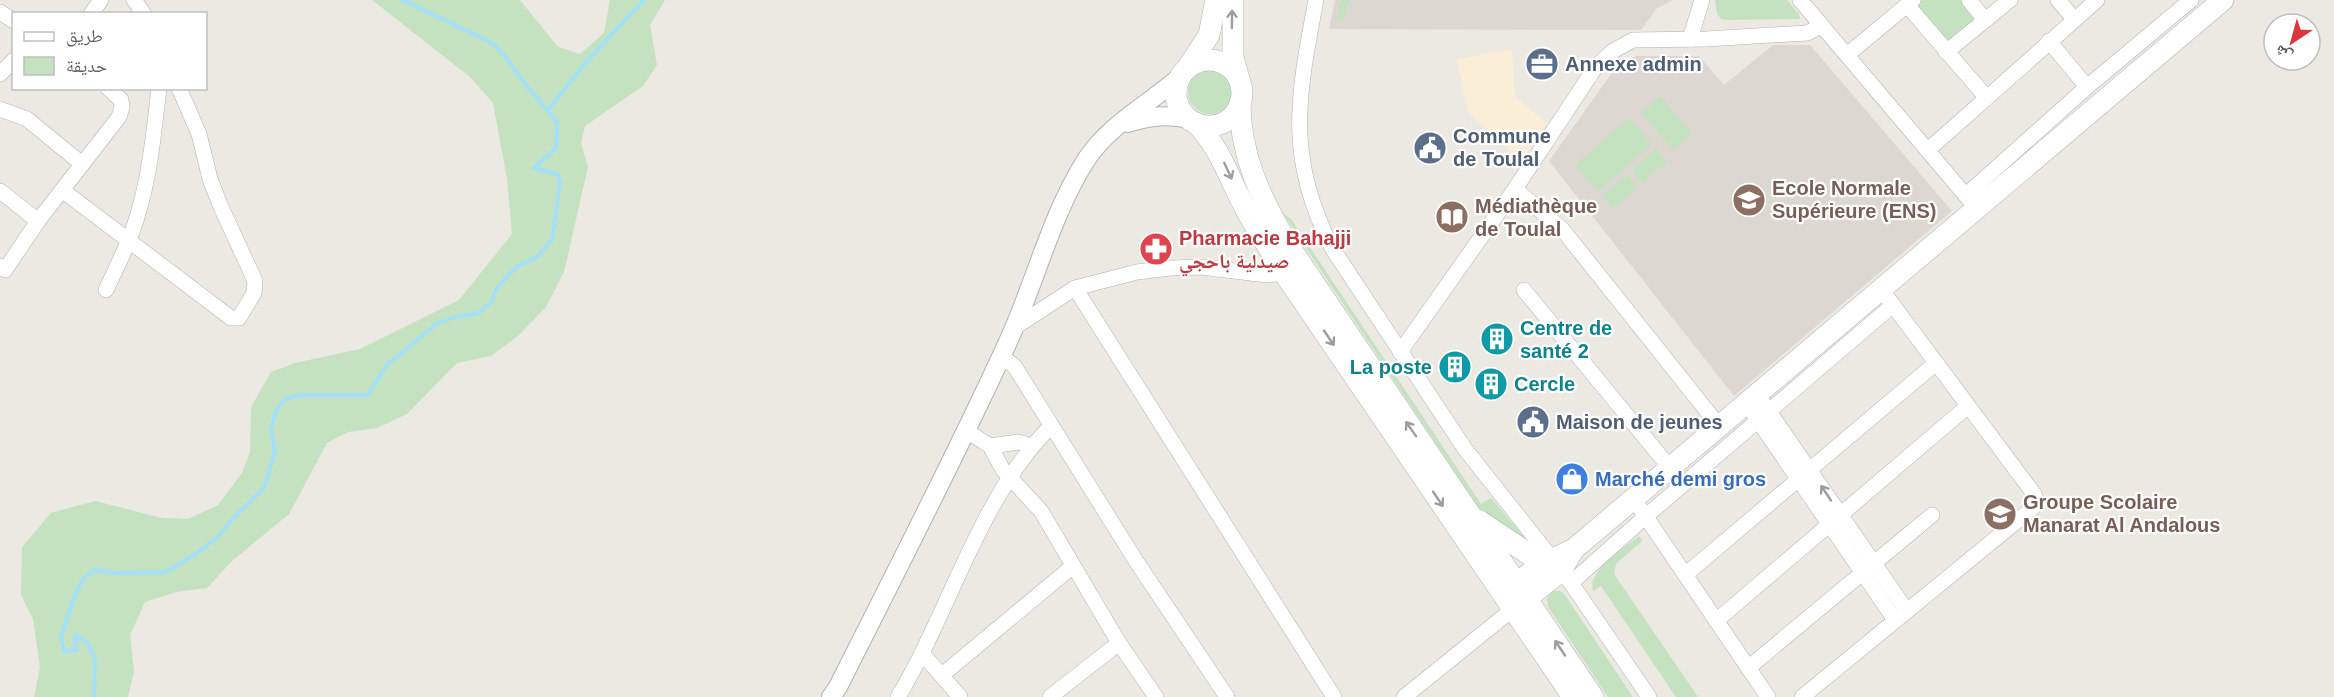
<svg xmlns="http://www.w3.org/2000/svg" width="2334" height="697" font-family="Arial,'Noto Naskh Arabic',sans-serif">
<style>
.commercial{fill:#fbeed7}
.education{fill:#dcd7d0}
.green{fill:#c4e2bf}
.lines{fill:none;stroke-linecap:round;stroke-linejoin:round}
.stream{stroke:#a4e0f9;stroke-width:4}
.minor-casing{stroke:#afb3b6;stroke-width:16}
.tertiary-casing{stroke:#afb3b6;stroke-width:20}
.secondary-casing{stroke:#aeb2b6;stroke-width:22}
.minor{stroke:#fff;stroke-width:15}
.tertiary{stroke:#fff;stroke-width:18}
.secondary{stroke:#fff;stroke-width:21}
.oneway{stroke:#9c9ea1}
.labels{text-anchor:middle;stroke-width:4.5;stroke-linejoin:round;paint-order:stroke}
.service-label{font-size:20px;font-weight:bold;fill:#4e5e75;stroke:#fff;text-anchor:start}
.education-label{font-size:20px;font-weight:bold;fill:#785e54;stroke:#fff;text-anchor:start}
.health-label{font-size:20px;font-weight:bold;fill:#be3a42;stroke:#fff;text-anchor:start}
.culture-label{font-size:20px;font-weight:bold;fill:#0d838f;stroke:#fff;text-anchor:start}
.shop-label{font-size:20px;font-weight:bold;fill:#366cbe;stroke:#fff;text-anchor:start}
</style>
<rect width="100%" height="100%" fill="#ece8e2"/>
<!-- commercial -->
<polygon class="commercial" points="1512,49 1515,97 1547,123 1521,161 1467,111 1457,59"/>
<!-- education -->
<g class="education">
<polygon points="1335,0 1674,0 1657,8 1641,30 1329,29"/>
<polygon points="1773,45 1810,45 1952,211 1734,396 1549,161 1619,63 1637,56 1699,56 1724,85"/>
</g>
<!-- green -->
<g class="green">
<polygon points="372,0 520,0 558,47 580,54 604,33 610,0 665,0 650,25 657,65 643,86 585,126 581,143 588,167 564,272 546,307 519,335 491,356 457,363 407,414 377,428 348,432 327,443 289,514 232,561 207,588 176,592 145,602 130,635 134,672 128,697 34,697 40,667 33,619 21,595 22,547 51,513 95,501 162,518 188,519 218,505 242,473 250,452 251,407 271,372 295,363 360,349 459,300 512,234 507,179 493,103 470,77"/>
<polygon points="1341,0 1349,0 1344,20 1337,18"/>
<polygon points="1715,0 1787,0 1799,14 1800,19 1727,20 1721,19 1717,14"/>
<polygon points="1922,0 1967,0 1981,17 1947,45 1915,7"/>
<circle cx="1210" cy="92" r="22"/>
<polygon points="1660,96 1692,134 1673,150 1641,113"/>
<polygon points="1629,118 1652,144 1598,191 1575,165"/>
<polygon points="1656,149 1667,162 1642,183 1632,171"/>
<polygon points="1627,175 1637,187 1613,209 1602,196"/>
<polygon points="1282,212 1291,219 1481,504 1491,498 1537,552 1489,519 1479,508"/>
<path d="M 1639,536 L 1642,541 L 1616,564 L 1614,574 L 1698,697 L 1676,697 L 1601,586 L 1593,591 C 1587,570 1624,548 1639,536 Z"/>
<polygon points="1554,591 1560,591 1565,595 1633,697 1608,697 1548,607 1547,597"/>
</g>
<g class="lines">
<!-- stream -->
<g class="stream">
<polyline points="548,110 587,61 644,0"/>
<polyline points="94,697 95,659 88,643 75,635 76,650 64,651 61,637 75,595 83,579 94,570 118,573 166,572 194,555 219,536 232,519 264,488 275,452 271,429 276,410 285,399 301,395 368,395 386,366 436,324 452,318 478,313 492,302 495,291 509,274 518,266 537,257 552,240 560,184 558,174 534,168 556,148 557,122 522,80 506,57 492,43 403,0"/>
</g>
<defs>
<g id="minor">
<polyline points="134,0 144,14"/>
<path d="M 1316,0 C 1298,95 1285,157 1332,248 L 1465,449 L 1571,583 L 1649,697"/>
<polyline points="1800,0 1972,203"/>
<polyline points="1969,0 1985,20"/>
<polyline points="2058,0 2074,19"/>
<polyline points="1907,5 1986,97"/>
<polyline points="0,12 14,21"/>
<polyline points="91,14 101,0"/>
<polyline points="1690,39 1702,0"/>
<polyline points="2049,41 2087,87"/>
<polyline points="1946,52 2010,0"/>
<polyline points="1847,55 1913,0"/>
<polyline points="0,74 14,60"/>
<polyline points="0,109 27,119 82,164"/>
<polyline points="1928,150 2097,0"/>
<polyline points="1515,189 1562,229 1719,426"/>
<polyline points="62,190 231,318 239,318 254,293 255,281 221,207 210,179 199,134 179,88"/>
<polyline points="0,191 38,221"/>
<polyline points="1966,195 2087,87 2191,0"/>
<polyline points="0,266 5,270 38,221 119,117 122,107 121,100 108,88"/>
<polyline points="1075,288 1334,697"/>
<path d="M 106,290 C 117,266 130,242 137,217 C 150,176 154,131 159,88"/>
<polyline points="1524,290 1670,468"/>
<polyline points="1015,327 1075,288 1137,272 1171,268 1201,267 1267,275 1284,273"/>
<polyline points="1400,352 1515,189 1595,68 1613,51 1633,40 1706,39 1807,33 1821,26"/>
<polyline points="1002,356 1015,367 1136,561 1227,697"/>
<polyline points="1763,403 1907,611"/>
<polyline points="1753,413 1895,620"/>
<polyline points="965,430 990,446 1003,470 1041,511 1119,643 1156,697"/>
<polyline points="990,446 1019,442 1031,446"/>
<polyline points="1640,508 1768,697"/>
<polyline points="1685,575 1936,363"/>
<polyline points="1571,583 1645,517 1893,305"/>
<polyline points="1716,621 1968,406"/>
<polyline points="922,653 960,697"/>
<polyline points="1748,668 1932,515"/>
<polyline points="942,675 1073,566"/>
<path d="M 898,697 C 950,611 979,498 1051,426"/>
<polyline points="1050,697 1119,643"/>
<polyline points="1404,697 1513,609"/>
<polyline points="1802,697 2033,508 2036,503 2034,494 1881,289"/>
</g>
<g id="tertiary">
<path d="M 1128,123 C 1150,116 1167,114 1190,119"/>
<path d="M 831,697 L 838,687 C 895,573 954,460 1007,344 C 1035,284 1050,217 1086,160 C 1109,125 1150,103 1181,76"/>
</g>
<g id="secondary">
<polyline points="1233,0 1233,57 1239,79"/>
<circle cx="1209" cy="93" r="33"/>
<polyline points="1188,67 1209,35 1216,0"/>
<path d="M 1240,103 C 1240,155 1261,199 1287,243 L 1593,697"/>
<path d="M 1196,123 C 1222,151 1228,176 1245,208 C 1257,230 1271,251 1284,273 L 1573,697"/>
<polyline points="1478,520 1536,559 1546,562"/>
<path d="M 1505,596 C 1524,573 1548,561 1574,549 L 2223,0"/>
<polyline points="1516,607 1561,571 1574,549"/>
</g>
</defs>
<!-- minor casing -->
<use href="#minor" class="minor-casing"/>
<!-- tertiary casing -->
<use href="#tertiary" class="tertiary-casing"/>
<!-- secondary casing -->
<use href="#secondary" class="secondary-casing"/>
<!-- minor -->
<use href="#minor" class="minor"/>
<!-- tertiary -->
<use href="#tertiary" class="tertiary"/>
<!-- secondary -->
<use href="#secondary" class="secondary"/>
</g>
<!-- one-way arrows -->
<defs><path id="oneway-shaft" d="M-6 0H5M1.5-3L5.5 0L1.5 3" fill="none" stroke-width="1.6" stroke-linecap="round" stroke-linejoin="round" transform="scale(1.5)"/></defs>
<g class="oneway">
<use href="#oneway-shaft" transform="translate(1232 19) rotate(-89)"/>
<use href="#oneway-shaft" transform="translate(1228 171) rotate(65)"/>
<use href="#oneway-shaft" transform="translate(1329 338) rotate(56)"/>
<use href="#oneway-shaft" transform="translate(1411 429) rotate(-125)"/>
<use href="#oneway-shaft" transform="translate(1826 493) rotate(-124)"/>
<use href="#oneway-shaft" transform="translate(1438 499) rotate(56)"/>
<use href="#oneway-shaft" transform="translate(1560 648) rotate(-124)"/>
</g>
<!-- icons -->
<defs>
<symbol id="office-disc" viewBox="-11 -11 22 22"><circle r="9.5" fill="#5c6f8a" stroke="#fff"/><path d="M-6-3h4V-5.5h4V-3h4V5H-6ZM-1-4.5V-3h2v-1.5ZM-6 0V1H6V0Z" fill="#fff"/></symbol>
<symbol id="civic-disc" viewBox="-11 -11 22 22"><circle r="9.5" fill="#5c6f8a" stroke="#fff"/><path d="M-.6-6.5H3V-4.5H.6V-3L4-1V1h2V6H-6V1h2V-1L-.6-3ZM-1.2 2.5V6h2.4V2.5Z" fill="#fff"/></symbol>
<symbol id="university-disc" viewBox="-11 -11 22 22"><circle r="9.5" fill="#8d6e63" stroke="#fff"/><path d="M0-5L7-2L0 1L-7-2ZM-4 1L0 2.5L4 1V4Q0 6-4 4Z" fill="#fff"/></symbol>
<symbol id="library-disc" viewBox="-11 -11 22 22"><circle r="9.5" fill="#8d6e63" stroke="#fff"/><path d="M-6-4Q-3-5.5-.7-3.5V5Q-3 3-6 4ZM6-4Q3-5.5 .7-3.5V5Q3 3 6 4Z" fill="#fff"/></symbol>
<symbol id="pharmacy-disc" viewBox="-11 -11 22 22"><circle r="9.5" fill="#e0444e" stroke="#fff"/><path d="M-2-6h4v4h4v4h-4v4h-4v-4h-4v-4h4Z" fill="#fff"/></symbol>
<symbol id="building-disc" viewBox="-11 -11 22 22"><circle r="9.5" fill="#0f9aa8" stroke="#fff"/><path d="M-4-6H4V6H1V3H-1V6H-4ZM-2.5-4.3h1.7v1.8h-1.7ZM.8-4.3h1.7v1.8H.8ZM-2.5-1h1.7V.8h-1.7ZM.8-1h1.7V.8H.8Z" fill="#fff"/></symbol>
<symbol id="shop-disc" viewBox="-11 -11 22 22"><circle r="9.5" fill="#3f7fe0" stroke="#fff"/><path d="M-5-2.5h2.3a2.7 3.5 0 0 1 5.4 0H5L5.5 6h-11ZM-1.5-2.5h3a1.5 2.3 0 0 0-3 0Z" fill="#fff"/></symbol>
<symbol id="school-disc" viewBox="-11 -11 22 22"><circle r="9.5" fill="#8d6e63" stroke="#fff"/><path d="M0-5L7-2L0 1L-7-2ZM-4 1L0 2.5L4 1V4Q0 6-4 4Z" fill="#fff"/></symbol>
</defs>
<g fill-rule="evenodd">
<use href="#office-disc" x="1523" y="45" width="38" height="38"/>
<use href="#civic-disc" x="1411" y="129" width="38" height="38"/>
<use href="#university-disc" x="1730" y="181" width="38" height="38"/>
<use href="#library-disc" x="1433" y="198" width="38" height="38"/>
<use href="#pharmacy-disc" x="1137" y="230" width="38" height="38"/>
<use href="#building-disc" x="1478" y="320" width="38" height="38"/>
<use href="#building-disc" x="1436" y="348" width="38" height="38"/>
<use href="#building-disc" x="1472" y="365" width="38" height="38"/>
<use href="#civic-disc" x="1514" y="403" width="38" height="38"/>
<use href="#shop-disc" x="1553" y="460" width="38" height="38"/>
<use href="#school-disc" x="1981" y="495" width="38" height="38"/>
</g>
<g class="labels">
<!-- service labels -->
<g class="service-label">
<text x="1565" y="71">Annexe admin</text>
<text x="1453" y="143">Commune<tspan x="1453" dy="23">de Toulal</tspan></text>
<text x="1556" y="429">Maison de jeunes</text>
</g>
<!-- education labels -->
<g class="education-label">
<text x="1772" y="195">Ecole Normale<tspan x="1772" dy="23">Supérieure (ENS)</tspan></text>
<text x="1475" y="213">Médiathèque<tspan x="1475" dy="23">de Toulal</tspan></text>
<text x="2023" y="509">Groupe Scolaire<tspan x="2023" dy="23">Manarat Al Andalous</tspan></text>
</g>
<!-- health labels -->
<g class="health-label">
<text x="1179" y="245">Pharmacie Bahajji<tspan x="1179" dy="23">صيدلية باحجي</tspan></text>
</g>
<!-- culture labels -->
<g class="culture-label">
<text x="1520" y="335">Centre de<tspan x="1520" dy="23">santé 2</tspan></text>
<text x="1432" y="374" text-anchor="end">La poste</text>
<text x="1514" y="391">Cercle</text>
</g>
<!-- shop labels -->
<g class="shop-label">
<text x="1595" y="486">Marché demi gros</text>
</g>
</g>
<!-- legend -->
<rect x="12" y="12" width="195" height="78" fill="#ffffff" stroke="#bdbfc0" stroke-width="1.5"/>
<rect x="24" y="32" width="30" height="9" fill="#ffffff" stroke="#bdbfc0" stroke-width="1.5"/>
<text x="66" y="42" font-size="18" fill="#5a5e62">طريق</text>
<rect x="24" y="57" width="30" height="18" fill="#c4e2bf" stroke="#bdbfc0" stroke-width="1.5"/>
<text x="66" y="72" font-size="18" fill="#5a5e62">حديقة</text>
<!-- north arrow -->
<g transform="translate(2292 42) rotate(216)"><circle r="28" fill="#ffffff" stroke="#bdbfc0" stroke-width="1.5"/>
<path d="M0-4.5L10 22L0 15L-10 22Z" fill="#de363f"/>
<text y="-9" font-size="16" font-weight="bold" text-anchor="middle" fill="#5a5e62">ش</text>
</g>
</svg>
